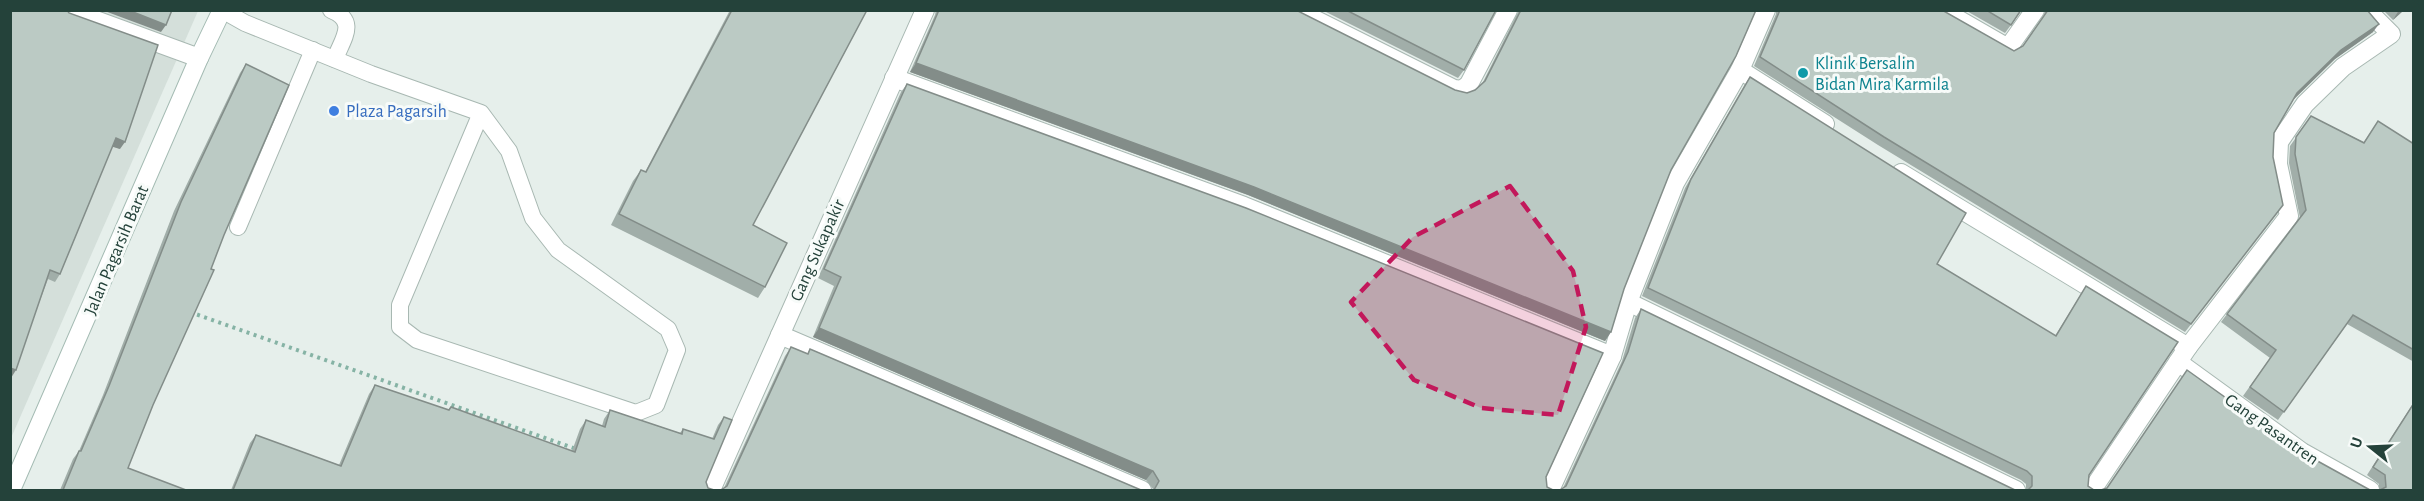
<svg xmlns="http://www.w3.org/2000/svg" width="2424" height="501" font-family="'Alegreya Sans',sans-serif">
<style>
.built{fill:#d4dfda}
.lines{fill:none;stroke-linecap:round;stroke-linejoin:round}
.lane-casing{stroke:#a8b8b2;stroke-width:18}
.street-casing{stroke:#a8b8b2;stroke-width:20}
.secondary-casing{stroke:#a4bbb3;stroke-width:20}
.path{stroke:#86b3a5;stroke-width:4;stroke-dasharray:3 4.5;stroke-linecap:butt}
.lane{stroke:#fff;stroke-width:16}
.street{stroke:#fff;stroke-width:18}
.secondary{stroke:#fff;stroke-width:18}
.wall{fill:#a1aea9}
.shaded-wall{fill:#838d89}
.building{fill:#bbcac4;stroke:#838d89;stroke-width:1.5}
.marked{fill:#c2185b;fill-opacity:0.2;stroke:#c2185b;stroke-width:4.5;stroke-dasharray:12 8;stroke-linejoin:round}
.culture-dot{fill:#0f9aa8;stroke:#f7fbf9;stroke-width:2}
.shop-dot{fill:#3f7fe0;stroke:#f7fbf9;stroke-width:2}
.labels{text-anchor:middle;stroke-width:6;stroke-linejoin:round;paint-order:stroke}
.culture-label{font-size:18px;fill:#0d838f;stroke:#f7fbf9;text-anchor:start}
.shop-label{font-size:18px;fill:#366cbe;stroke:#f7fbf9;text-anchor:start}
.street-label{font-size:18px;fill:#24423a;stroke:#f7fbf9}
</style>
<rect width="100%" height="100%" fill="#e6efeb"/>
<!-- built -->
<polygon class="built" points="11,11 198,11 11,438"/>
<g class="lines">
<defs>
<g id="lane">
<polyline points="222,10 245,23 371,74 481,113 509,151 533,218 558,250 668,329 677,350 656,405 636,413 417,340 400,327 400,305 481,113"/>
<path d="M 331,10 C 358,21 343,38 335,59"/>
<polyline points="238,227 313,50"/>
</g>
<g id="street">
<polyline points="68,10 199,58"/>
<polyline points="1296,10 1454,89 1462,90 1469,84 1508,10"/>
<polyline points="1942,10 2008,48 2035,10"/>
<polyline points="1740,70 1825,124"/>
<polyline points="894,78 1244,206 1612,356"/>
<polyline points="1901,173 2188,347"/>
<polyline points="1628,302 2016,490"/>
<polyline points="780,335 1142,490"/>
<polyline points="2178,362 2302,452 2370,490"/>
<polyline points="711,490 925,10"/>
<polyline points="1550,490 1612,356 1628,302 1675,183 1740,70 1766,10"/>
<polyline points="2092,490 2188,347 2289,216 2278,164 2279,142 2305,104 2343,67 2391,34 2367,10"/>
</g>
<polyline id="secondary" points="11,490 199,58 222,10"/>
</defs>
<!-- lane casing -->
<use href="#lane" class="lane-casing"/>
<!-- street casing -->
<use href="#street" class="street-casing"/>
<!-- secondary casing -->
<use href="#secondary" class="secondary-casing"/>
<!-- path -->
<polyline class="path" points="190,312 576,449"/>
<!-- lane -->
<use href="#lane" class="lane"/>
<!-- street -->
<use href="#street" class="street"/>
<!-- secondary -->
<use href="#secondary" class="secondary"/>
</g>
<!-- wall -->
<g class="wall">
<polygon points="10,10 120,149 112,146 60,274 55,282 48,279 11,378"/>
<polygon points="730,10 867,10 753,225 765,287 758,298 611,225 633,181 641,170 645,172"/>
<polygon points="936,10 1296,10 1455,90 1467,93 1475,90 1482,84 1519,10 1756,10 1671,170 1624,289 1611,332 1605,341 1248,195 910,72 935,15"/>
<polygon points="1322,10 1496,10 1464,70 1458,78"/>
<polygon points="1776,10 1942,10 2014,51 2023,46 2044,16 2045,10 2367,10 2373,32 2335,59 2294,99 2274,133 2273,157 2283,205 2185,332 1878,145 1754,66 1776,14"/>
<polygon points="1965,10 2022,10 2005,33"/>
<polygon points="2383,10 2404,10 2393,20"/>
<polygon points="246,64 224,235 153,405 128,468 186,490 60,490 73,459 79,451 103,395 174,211 240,73"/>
<polygon points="1750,77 1937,264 2055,336 2086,286 2089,475 2088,486 2094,490 2026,490 2026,484 2021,480 1642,296 1685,188 1744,86"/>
<polygon points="907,84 1546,477 1547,487 1153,490 1153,489 1146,480 813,337 834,286 818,278 901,92"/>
<polygon points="2311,116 2364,142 2378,121 2414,144 2414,362 2347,324 2278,420 2243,396 2270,358 2221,322 2300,218 2289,163 2290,146"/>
<polygon points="1641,309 2015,490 1563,488 1622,361 1635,318"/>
<polygon points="791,347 807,354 810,349 1141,490 724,488 785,356"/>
<polygon points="375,385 448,410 451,407 572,451 580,429 586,420 602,426 604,419 610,410 680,433 683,429 712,439 718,425 724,417 706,482 708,488 714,490 231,490 250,443 256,435 339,465 369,394"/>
<polygon points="2414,402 2414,490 2379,490 2379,484 2367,475"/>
</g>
<!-- shaded-wall -->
<g class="shaded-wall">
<polygon points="102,10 128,10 166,25 161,32"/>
<polygon points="2399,10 2404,10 2393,20"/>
<polygon points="2379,24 2373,32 2335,59 2291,102 2297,93 2341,50"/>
<polygon points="916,63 1254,187 1611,332 1605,341 1248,195 910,72"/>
<polygon points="116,138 125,142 120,149 110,146"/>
<polygon points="819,328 1153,471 1146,480 813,337"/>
<polygon points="10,368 16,370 11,378 10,378"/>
</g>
<!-- building -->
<g class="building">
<polygon points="10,10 67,10 69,13 158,45 125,142 116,138 60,274 50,270 16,370 10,368"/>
<polygon points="128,10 172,10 166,25"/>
<polygon points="732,10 867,10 753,225 787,243 765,287 619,214 641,170 646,172"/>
<polygon points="939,10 1296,10 1455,90 1467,93 1475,90 1485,81 1521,10 1756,10 1736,56 1671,170 1624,289 1611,332 1254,187 916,63"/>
<polygon points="1346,10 1496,10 1464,70"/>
<polygon points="1780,10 1942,10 2014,51 2023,46 2048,10 2367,10 2379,24 2341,50 2297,93 2274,133 2273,157 2283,205 2191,324 1884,137 1760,57"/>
<polygon points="1986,10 2021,10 2011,25"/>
<polygon points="246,64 289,85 224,235 211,269 214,270 153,405 128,468 186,490 63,490 79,451 81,451 109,386 181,202"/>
<polygon points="1750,77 1966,213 1937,264 2056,336 2086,286 2178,342 2089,475 2088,486 2094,490 2028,490 2032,486 2032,476 2027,471 1648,288 1691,179"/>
<polygon points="907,84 1246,208 1603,353 1546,477 1547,487 1553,490 1154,490 1159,481 1153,471 819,328 841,277 824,269"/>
<polygon points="2311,116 2364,143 2378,121 2414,144 2414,350 2353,315 2284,412 2250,387 2276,350 2227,314 2306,210 2295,154 2296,137"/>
<polygon points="1641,309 2015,490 1560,490 1566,486 1628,352"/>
<polygon points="791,347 808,354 810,349 1141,490 721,490 727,486"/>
<polygon points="2187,370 2303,453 2370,490 2101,490 2107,488"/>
<polygon points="375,385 449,410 451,407 575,452 586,420 605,427 610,410 682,434 683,429 714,439 724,417 732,420 706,482 708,488 714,490 233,490 256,435 341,466"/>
<polygon points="2414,403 2414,490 2380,490 2386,487 2385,475 2373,467"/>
</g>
<!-- marked area -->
<path class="marked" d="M 1510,186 L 1573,271 L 1586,327 L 1558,415 L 1481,408 L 1414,380 L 1351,302 L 1413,237 Z"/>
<!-- markers -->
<circle class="culture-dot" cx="1803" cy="73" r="6"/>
<circle class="shop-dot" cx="334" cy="111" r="6"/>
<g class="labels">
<!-- culture labels -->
<g class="culture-label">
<text x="1815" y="69">Klinik Bersalin<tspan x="1815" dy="21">Bidan Mira Karmila</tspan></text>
</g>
<!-- shop labels -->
<g class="shop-label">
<text x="346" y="117">Plaza Pagarsih</text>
</g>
<!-- street labels -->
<g class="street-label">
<text transform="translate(116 250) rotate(-67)" y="6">Jalan Pagarsih Barat</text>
<text transform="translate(817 250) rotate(-66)" y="6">Gang Sukapakir</text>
<text transform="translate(2272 429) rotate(35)" y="6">Gang Pasantren</text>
</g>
</g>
<!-- border -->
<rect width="2424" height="501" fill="none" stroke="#24423a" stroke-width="24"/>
<!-- north arrow -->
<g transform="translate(2370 447) rotate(288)" stroke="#f7fbf9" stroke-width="4.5" paint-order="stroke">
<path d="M0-4.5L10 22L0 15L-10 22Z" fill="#24423a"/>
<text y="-9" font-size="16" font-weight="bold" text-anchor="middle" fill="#24423a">U</text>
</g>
</svg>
